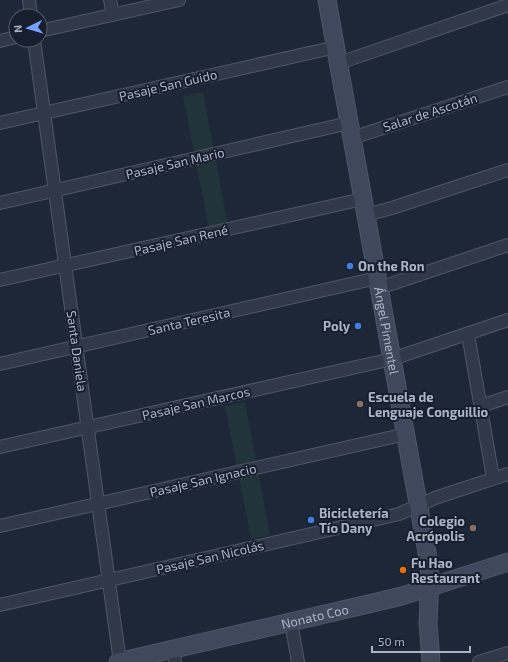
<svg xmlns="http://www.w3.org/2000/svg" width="508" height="662" font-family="'Exo 2',sans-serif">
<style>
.grass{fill:#203439}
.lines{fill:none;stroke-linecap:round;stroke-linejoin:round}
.street-casing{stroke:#4f5667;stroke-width:14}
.secondary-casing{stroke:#4f5667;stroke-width:19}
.street{stroke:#313949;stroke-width:12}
.secondary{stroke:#3f485c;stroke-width:17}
.shop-dot{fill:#3f7fe0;stroke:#171e2d;stroke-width:1.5}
.education-dot{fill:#8d6e63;stroke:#171e2d;stroke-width:1.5}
.food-dot{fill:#e8710a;stroke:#171e2d;stroke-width:1.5}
.labels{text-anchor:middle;stroke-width:4;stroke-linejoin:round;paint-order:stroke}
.street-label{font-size:13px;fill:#abb3c6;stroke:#171e2d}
.poi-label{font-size:13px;font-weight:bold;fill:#abb3c6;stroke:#171e2d;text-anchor:start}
</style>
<rect width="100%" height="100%" fill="#1e2738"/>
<!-- grass -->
<g class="grass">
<polygon points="203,92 228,225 209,229 183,96"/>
<polygon points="245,402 270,535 251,539 225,406"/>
</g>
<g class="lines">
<defs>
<g id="street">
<polyline points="29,0 31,16"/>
<polyline points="110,0 113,15"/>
<polyline points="40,31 179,0"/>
<polyline points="34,40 120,662"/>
<polyline points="0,41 16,37"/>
<polyline points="339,63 508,5"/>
<polyline points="0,123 336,47"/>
<polyline points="352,138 508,87"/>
<polyline points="0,203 349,123"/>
<polyline points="366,215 392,208 508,170"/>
<polyline points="0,280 363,199"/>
<polyline points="379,288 508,245"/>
<polyline points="468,334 493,478"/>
<polyline points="0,364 377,278"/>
<polyline points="481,406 508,397"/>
<polyline points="0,447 392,359 508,320"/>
<polyline points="0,526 406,434"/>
<polyline points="0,605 399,514 435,498 508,474"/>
<polyline points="291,622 298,662"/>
<polyline points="173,649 175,662"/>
<polyline points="479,662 508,653"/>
</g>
<g id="secondary">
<path id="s1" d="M 327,0 L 428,558 L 430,575 L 428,623 L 431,662"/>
<path id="s2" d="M 118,662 L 377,602 L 402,596 L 508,562"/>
</g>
</defs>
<!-- street casing -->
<use href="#street" class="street-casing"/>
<!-- secondary casing -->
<use href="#secondary" class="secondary-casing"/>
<!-- street -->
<use href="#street" class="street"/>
<!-- secondary -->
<use href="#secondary" class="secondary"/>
</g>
<!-- markers -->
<g class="shop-dot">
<circle cx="350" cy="266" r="4"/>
<circle cx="358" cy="326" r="4"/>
<circle cx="311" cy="520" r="4"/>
</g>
<g class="education-dot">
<circle cx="360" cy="404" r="4"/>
<circle cx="473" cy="528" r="4"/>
</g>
<circle class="food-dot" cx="403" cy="570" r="4"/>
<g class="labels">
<!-- street labels -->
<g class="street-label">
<text transform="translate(168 85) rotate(-13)" y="5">Pasaje San Guido</text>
<text transform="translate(430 112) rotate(-18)" y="5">Salar de Ascotán</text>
<text transform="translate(175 163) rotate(-13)" y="5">Pasaje San Mario</text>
<text transform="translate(181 240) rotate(-13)" y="5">Pasaje San René</text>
<text transform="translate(189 321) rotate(-13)" y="5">Santa Teresita</text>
<text dy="5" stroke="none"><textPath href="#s1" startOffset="336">Ángel Pimentel</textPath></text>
<text transform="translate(77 351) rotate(82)" y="5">Santa Daniela</text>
<text transform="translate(196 403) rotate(-13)" y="5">Pasaje San Marcos</text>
<text transform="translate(203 480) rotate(-13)" y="5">Pasaje San Ignacio</text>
<text transform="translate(210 557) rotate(-13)" y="5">Pasaje San Nicolás</text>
<text dy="5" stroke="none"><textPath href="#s2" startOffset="202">Nonato Coo</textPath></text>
</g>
<!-- poi labels -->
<g class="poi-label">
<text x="358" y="271">On the Ron</text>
<text x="350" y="331" text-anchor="end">Poly</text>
<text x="368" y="402">Escuela de<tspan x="368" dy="15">Lenguaje Conguillio</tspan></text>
<text x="319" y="518">Bicicletería<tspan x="319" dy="15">Tío Dany</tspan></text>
<text x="465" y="526" text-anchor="end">Colegio<tspan x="465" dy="15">Acrópolis</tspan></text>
<text x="411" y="568">Fu Hao<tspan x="411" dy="15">Restaurant</tspan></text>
</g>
</g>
<!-- north arrow -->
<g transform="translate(28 28) rotate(265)"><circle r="19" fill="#171e2d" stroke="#525a6a"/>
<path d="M0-3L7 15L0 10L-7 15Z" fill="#77a1ff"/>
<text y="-6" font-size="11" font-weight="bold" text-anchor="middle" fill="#abb3c6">N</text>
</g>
<!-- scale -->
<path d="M372 646v6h98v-6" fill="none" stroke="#abb3c6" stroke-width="2"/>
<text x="378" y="646" font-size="12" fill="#abb3c6" stroke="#171e2d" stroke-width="3" paint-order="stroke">50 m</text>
</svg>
